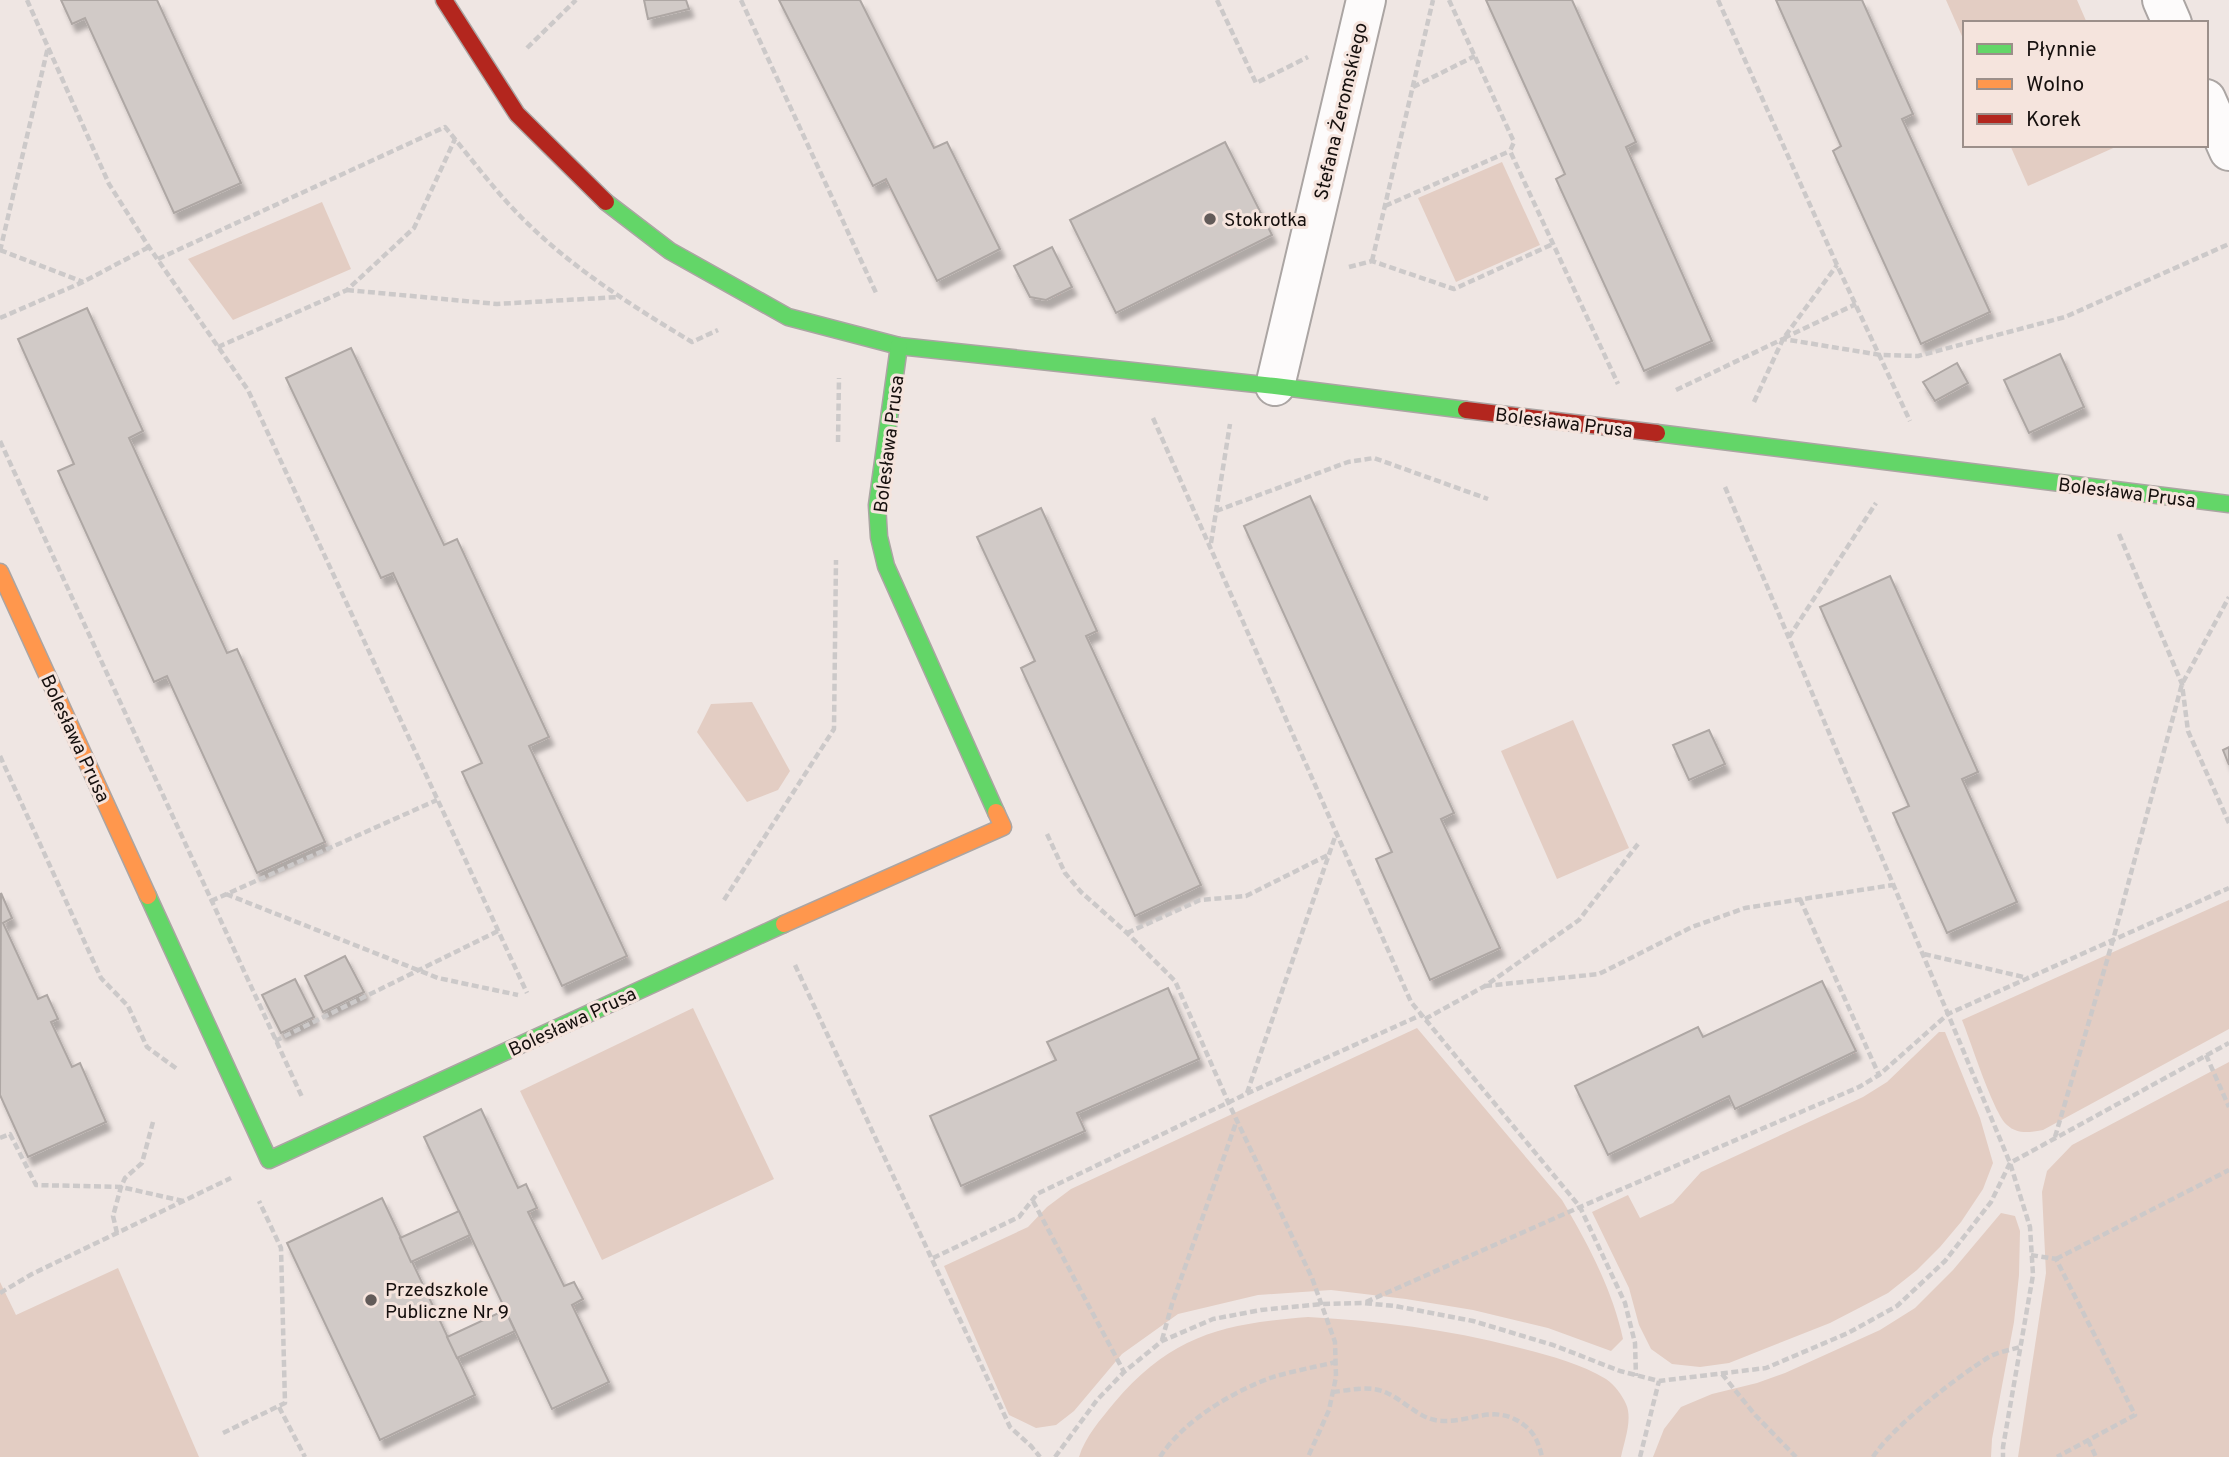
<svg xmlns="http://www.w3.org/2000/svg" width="2229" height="1457" font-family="Overpass,sans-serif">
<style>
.green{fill:#e3cdc3}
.building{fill:#d1cac7;stroke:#aea7a4;stroke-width:2;filter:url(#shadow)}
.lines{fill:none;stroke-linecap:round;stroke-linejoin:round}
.street-casing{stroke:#aba5a3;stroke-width:42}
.fast-casing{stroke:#aba5a3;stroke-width:19}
.slow-casing{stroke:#aba5a3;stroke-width:19}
.jam-casing{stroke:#aba5a3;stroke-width:19}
.path{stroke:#ccc9c9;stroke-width:4.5;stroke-dasharray:7 3.5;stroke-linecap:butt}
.street{stroke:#fdfbfb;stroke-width:38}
.fast{stroke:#63d668;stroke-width:16}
.slow{stroke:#ff974d;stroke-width:16}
.jam{stroke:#b3261e;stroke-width:16}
.poi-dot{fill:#625b59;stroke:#f5e4dd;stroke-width:2.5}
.labels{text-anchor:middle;stroke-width:6;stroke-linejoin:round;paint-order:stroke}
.street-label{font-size:19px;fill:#16100e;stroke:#f5e4dd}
.poi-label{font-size:19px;fill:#16100e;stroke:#f5e4dd;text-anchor:start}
</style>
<defs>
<filter id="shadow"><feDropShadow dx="4.5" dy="8" stdDeviation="2" flood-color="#0004"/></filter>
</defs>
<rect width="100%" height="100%" fill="#efe6e3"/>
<!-- green -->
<g class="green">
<polygon points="1946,0 2077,0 2087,23 1965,23 1965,43"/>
<polygon points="2010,145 2120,145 2028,186"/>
<polygon points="1502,162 1540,245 1456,282 1418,198"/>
<polygon points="322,202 351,269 233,320 188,259"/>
<polygon points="752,702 790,771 778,790 747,802 697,732 711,704"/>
<polygon points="1573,720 1629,848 1557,879 1501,751"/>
<path d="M 2229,900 L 2229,1029 L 2043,1130 C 2030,1132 2018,1135 2007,1125 C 1993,1112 1971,1042 1962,1020 Z"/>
<polygon points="693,1008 774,1179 602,1260 520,1091"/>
<path d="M 1417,1028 L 1562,1200 C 1587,1242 1613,1291 1623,1339 L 1611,1351 L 1548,1328 L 1473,1310 L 1406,1299 L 1331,1290 L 1258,1295 L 1178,1314 L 1122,1354 L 1074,1411 L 1056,1425 L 1036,1428 L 1009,1415 L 944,1266 L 1028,1227 L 1047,1207 L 1071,1189 Z"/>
<polygon points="1939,1032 1945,1032 1980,1118 1993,1163 1983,1189 1961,1222 1940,1247 1917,1270 1888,1293 1830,1323 1729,1363 1700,1367 1672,1364 1651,1349 1639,1325 1629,1288 1592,1212 1628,1195 1640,1218 1673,1203 1701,1172 1863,1097 1887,1082"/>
<polygon points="2229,1062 2229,1457 2018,1457 2046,1273 2042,1192 2047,1171 2072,1145"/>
<polygon points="2001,1213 2015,1216 2020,1231 2019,1275 2014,1322 1992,1439 1991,1457 1653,1457 1664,1429 1681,1407 1712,1394 1757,1383 1785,1373 1880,1330 1915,1308 1953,1270"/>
<polygon points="118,1268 199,1457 0,1457 0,1282 16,1315"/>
<path d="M 1308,1317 C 1379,1321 1447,1329 1516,1347 C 1547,1355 1579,1363 1606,1379 C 1615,1385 1622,1395 1626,1404 C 1633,1419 1624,1442 1621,1457 L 1079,1457 C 1085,1437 1101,1419 1114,1403 C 1172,1335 1222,1324 1308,1317 Z"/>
</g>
<!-- building -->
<g class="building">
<polygon points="61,0 157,0 241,183 174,213 85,18 72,24"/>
<polygon points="644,0 686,0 689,9 648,19"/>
<polygon points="779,0 860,0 934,148 947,142 1000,249 937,281 886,179 873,186"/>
<polygon points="1486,0 1572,0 1636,142 1626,147 1712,341 1644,371 1556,179 1565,174"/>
<polygon points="1776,0 1862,0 1913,114 1902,119 1990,312 1921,344 1833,151 1841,146"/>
<polygon points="1225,142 1272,235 1116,313 1070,220"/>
<polygon points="1052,247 1072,287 1046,300 1030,297 1014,266"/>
<polygon points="87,308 143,431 129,438 227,653 237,649 325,842 257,873 167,676 154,682 58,471 74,464 18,339"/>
<polygon points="351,348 444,545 457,539 549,737 529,746 627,956 562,986 462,772 482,763 393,573 381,578 286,378"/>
<polygon points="2060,354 2084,407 2029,433 2004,380"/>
<polygon points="1957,363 1968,383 1935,401 1923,382"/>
<polygon points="1310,496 1454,813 1441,819 1500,948 1430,980 1376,859 1392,852 1244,526"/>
<polygon points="1041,508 1097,631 1086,636 1201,885 1135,916 1021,668 1035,661 977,537"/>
<polygon points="1890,576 1978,772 1962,779 2017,902 1947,933 1893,813 1909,806 1820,607"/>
<polygon points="1709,730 1725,764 1689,780 1673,745"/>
<polygon points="2229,747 2229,765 2223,750"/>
<polygon points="1,893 12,918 3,923 38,999 47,995 58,1019 51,1022 72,1067 80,1063 106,1122 28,1157 0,1095"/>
<polygon points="345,956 364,992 323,1012 305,976"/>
<polygon points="295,979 314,1017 281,1033 262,995"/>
<polygon points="1822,981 1856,1051 1735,1109 1729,1096 1608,1155 1575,1086 1698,1027 1703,1037"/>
<polygon points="1168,988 1199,1059 1077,1113 1085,1131 961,1186 930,1116 1056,1060 1047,1042"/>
<polygon points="481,1109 518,1188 526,1184 537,1208 528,1212 564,1286 574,1282 583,1299 572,1305 609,1382 552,1409 424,1137"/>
<polygon points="382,1198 475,1395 380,1440 287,1243"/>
<polygon points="459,1211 470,1235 411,1262 400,1238"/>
<polygon points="505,1310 515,1331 457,1358 447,1337"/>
</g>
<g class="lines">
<defs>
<g id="street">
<polyline points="2162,0 2172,23"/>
<polyline points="2206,99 2229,151"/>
<polyline points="1275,386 1366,0"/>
</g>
<g id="fast">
<polyline points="606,202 670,251 788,317 899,346 1275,386 1466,410"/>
<polyline points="899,346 877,505 879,537 886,566 996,812"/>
<polyline points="1657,433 2229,504"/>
<polyline points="148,896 269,1160 784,924"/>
</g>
<g id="slow">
<polyline points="0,572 148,896"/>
<polyline points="784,924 1003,827 996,812"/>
</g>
<g id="jam">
<polyline points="444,0 517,114 606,202"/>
<polyline points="1466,410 1657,433"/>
</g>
</defs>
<!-- street casing -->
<use href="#street" class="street-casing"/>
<!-- fast casing -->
<use href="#fast" class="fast-casing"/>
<!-- slow casing -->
<use href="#slow" class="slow-casing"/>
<!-- jam casing -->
<use href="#jam" class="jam-casing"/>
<!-- path -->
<g class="path">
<polyline points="27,0 109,184 149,247 248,390 527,993"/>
<polyline points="741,0 877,295"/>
<polyline points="1217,0 1256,83 1308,57"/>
<polyline points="1449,0 1514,142 1510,151 1618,384"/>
<polyline points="1718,0 1837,265 1910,421"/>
<polyline points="527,48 576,0"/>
<polyline points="1413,87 1475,56"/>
<polyline points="1385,206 1510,151"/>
<polyline points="0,250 83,282"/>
<polyline points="0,251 48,47"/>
<path d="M 158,259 L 445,127 C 471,158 494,190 522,218 C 572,268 632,306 692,342 L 718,330"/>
<polyline points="1372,261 1433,0"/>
<polyline points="1349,267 1372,261 1454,289 1553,244"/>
<polyline points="347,290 497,304 619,297"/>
<polyline points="0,318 83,282 149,247"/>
<polyline points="1784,338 1856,304"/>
<polyline points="218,347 347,290 414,228 455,139"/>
<polyline points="1676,390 1783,339 1881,355 1918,356 2065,317 2229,244"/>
<polyline points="1754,402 1783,339 1837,265"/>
<polyline points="1153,418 1411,1002 1580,1207 1625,1303 1635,1343 1636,1376"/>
<polyline points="0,441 302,1097"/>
<polyline points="838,442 839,378"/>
<polyline points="1725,487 1948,1014 2010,1163 2030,1227 2033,1275 2003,1447 2003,1457"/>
<polyline points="1216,511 1348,462 1374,458 1488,499"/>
<polyline points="2119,534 2182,684 2188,731 2229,823"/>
<polyline points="1211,543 1230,424"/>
<polyline points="1789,637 1876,503"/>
<polyline points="0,756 101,978 128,1006 147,1047 177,1069"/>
<polyline points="1047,834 1065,873 1081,892 1127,933 1175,981 1229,1104 1312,1278 1335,1342 1336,1377 1329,1410 1308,1457"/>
<polyline points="226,894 438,978 518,995"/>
<polyline points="1800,899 1879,1075"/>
<polyline points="724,900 834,729 836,560"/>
<polyline points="211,901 437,800"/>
<polyline points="1127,933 1200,900 1246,896 1328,855"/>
<polyline points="1924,954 2028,978"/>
<polyline points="795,965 1010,1427 1031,1446 1040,1457"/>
<polyline points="1485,986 1599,974 1692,927 1745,908 1893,885"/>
<polyline points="1425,1019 1485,986 1579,920 1638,844"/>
<polyline points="275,1041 498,931"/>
<polyline points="2206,1055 2229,1107"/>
<polyline points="1247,1093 1336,834"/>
<polyline points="2055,1137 2113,940 2182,684 2229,597"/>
<polyline points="0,1138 10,1134 36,1185 121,1187 183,1201"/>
<polyline points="1033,1201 1124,1372"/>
<polyline points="117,1233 113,1216 121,1187 125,1178 142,1163 153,1122"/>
<polyline points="2031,1255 2056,1259 2135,1415 2057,1457"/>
<polyline points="933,1258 1019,1217 1037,1194 1246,1094 1421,1015"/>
<polyline points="2056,1259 2229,1170"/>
<polyline points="0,1293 32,1274 231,1178"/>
<polyline points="1366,1302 1580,1207 1859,1087 1879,1075 1948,1014 2229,888"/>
<polyline points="1162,1340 1172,1304 1237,1120"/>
<polyline points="1722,1374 1756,1416 1796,1457"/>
<path d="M 1333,1392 C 1350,1390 1371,1385 1387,1393 C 1403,1400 1418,1417 1435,1420 C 1468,1426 1493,1401 1524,1425 C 1535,1433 1539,1444 1542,1457"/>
<polyline points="279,1407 305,1457"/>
<polyline points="223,1433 285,1403 281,1248 259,1201"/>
<polyline points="2088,1440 2096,1457"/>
<polyline points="1055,1457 1097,1400 1124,1372 1162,1341 1213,1319 1261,1310 1322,1304 1363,1303 1395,1306 1473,1321 1553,1345 1620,1371 1659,1381 1766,1368 1848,1333 1897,1306 1945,1261 1991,1202 2010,1163 2229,1043"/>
<path d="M 1160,1457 C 1183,1421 1233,1391 1273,1377 C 1293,1371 1315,1367 1336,1362"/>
<polyline points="1640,1457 1659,1381"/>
<path d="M 1873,1457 C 1890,1429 1959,1375 1989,1357 C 1998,1352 2010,1350 2020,1347"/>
</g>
<!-- street -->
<use href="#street" class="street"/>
<!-- fast -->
<use href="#fast" class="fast"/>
<!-- slow -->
<use href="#slow" class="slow"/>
<!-- jam -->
<use href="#jam" class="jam"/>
</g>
<!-- markers -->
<g class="poi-dot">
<circle cx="1210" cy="219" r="7"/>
<circle cx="371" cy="1300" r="7"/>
</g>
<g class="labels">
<!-- street labels -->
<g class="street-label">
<text transform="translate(1340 111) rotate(-77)" y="7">Stefana Żeromskiego</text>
<text transform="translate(1564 422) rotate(7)" y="7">Bolesława Prusa</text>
<text transform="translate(888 444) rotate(-83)" y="7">Bolesława Prusa</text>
<text transform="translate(2127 492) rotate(7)" y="7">Bolesława Prusa</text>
<text transform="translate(76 738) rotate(65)" y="7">Bolesława Prusa</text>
<text transform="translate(572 1021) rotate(-25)" y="7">Bolesława Prusa</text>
</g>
<!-- poi labels -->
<g class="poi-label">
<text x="1224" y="226">Stokrotka</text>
<text x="385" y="1296">Przedszkole<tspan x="385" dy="22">Publiczne Nr 9</tspan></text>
</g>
</g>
<!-- legend -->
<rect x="1963" y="21" width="245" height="126" fill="#f5e4dd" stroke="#9c8f8a" stroke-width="2"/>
<rect x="1977" y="44" width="35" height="10" fill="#63d668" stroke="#9c8f8a" stroke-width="2"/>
<text x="2026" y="56" font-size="21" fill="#16100e">Płynnie</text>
<rect x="1977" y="79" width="35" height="10" fill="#ff974d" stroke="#9c8f8a" stroke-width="2"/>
<text x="2026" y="91" font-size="21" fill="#16100e">Wolno</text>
<rect x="1977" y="114" width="35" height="10" fill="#b3261e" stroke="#9c8f8a" stroke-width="2"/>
<text x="2026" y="126" font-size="21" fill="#16100e">Korek</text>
</svg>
